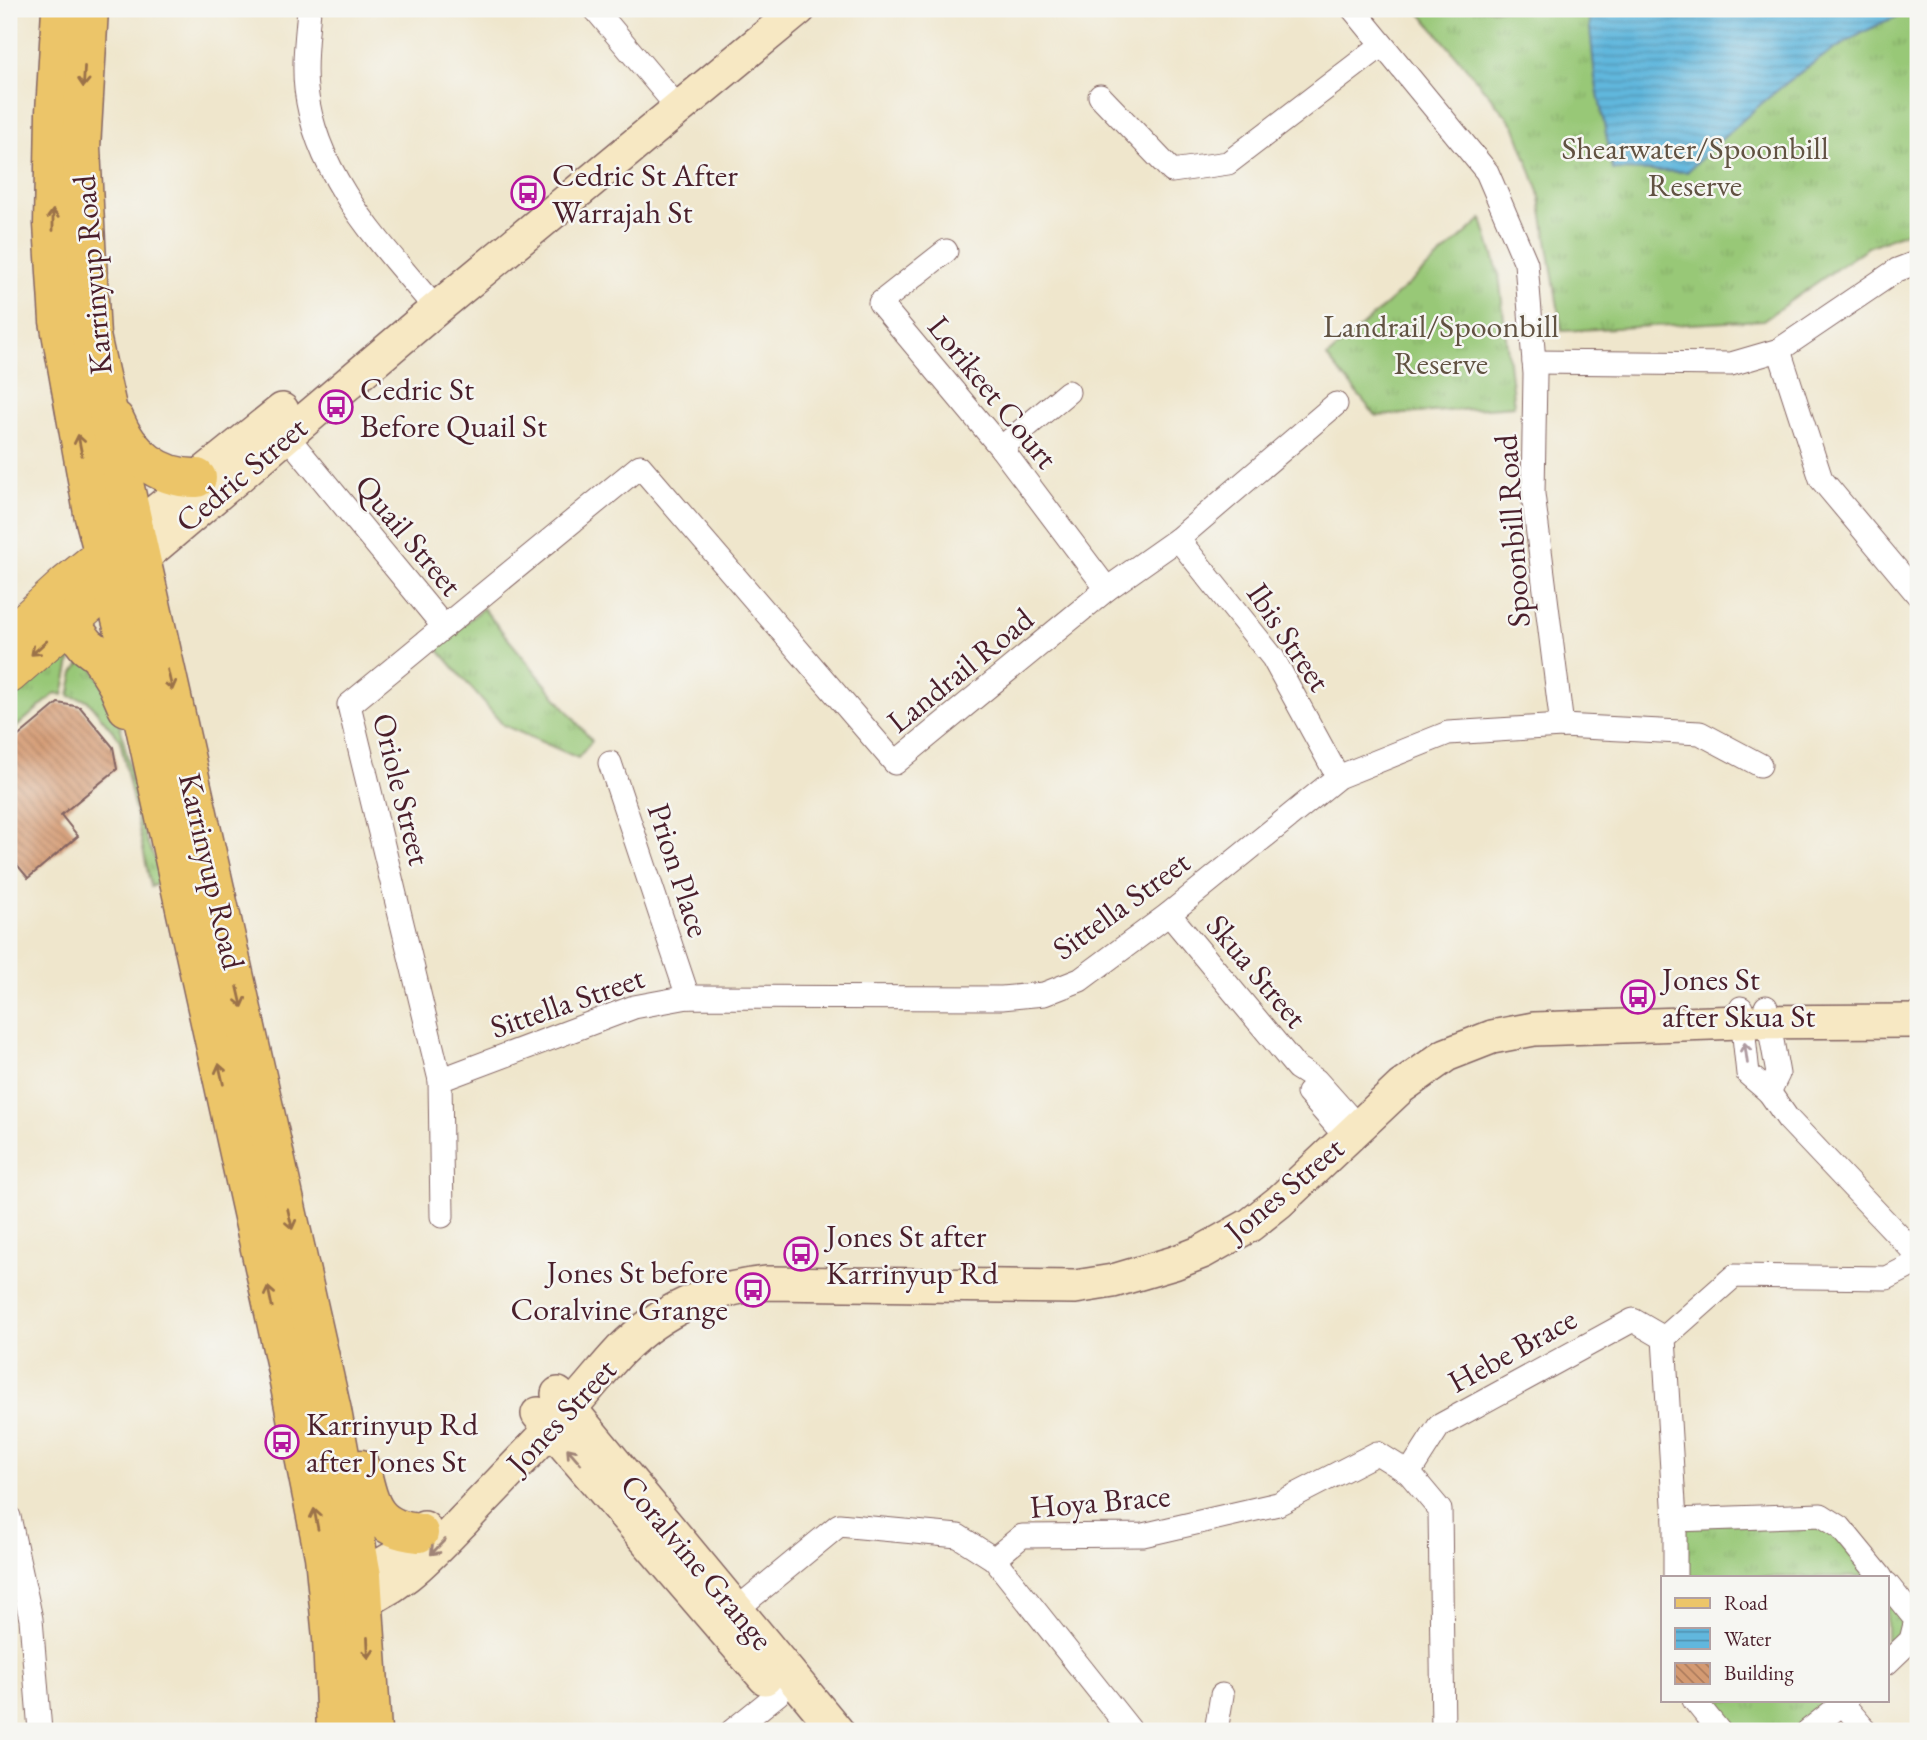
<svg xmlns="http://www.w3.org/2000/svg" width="1927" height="1740" font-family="'EB Garamond',serif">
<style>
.grass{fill:url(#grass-tufts);stroke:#717451;stroke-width:2}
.water{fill:url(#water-rules);stroke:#566b84;stroke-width:2}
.building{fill:url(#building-back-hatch)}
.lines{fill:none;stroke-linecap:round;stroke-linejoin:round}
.street-casing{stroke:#846563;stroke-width:25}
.secondary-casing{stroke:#846563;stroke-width:36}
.primary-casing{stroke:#846563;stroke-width:39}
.highway-casing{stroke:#846563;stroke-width:41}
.street{stroke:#fff;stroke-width:23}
.secondary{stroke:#f7e8c3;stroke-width:33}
.primary{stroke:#ecc569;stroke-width:37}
.highway{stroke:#ecc569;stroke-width:38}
.oneway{stroke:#9b724a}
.oneway2{stroke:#ae9aa0}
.oneway3{stroke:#a08477}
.labels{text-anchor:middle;stroke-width:5;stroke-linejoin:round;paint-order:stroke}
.park-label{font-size:32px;fill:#615242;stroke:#f6f6f2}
.poi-label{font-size:32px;fill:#4a1f2b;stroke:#f6f6f2;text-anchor:start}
.street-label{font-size:32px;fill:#4a1f2b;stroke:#f6f6f2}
</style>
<defs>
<pattern id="grass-tufts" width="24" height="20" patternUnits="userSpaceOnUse" patternTransform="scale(1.75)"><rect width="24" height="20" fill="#98c877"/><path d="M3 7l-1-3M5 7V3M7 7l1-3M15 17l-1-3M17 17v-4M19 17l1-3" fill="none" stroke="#84ab67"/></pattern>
<pattern id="water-rules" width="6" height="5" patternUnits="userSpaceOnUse" patternTransform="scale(1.75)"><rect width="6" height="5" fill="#61b7dd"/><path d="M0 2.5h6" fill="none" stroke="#5294b3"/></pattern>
<pattern id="building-back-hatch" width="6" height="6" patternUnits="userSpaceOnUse" patternTransform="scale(1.75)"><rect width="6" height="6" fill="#d49a72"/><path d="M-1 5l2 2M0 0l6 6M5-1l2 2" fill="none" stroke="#ae7d5e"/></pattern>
</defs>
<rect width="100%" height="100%" fill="#f6f6f2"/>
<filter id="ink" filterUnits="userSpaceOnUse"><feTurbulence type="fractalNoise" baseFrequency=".0143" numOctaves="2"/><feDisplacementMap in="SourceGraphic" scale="14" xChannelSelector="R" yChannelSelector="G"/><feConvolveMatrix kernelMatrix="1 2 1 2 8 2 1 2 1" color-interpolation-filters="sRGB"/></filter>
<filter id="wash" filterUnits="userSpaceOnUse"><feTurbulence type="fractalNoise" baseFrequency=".00686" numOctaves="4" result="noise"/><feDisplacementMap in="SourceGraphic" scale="28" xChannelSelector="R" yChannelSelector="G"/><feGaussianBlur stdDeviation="1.57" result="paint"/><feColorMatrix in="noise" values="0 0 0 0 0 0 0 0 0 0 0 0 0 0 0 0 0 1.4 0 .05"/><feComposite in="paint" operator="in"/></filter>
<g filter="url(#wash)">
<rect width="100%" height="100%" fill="#efe6cc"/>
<!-- grass -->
<g class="grass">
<polygon points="1417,9 1918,9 1918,227 1868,247 1763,320 1562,331 1539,192 1514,125"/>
<polygon points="1482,219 1499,275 1514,406 1376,416 1327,357"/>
<polygon points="483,608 592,741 578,758 503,725 437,648"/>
<polygon points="72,652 63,695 56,693 9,733 9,689 40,660"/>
<polygon points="86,655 116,707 146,840 162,873 159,883 151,887 120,740 87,700 69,696 74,673"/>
<polygon points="1821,1515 1881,1577 1675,1577 1675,1520"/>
<polygon points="1887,1584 1916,1620 1887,1663"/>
<polygon points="1694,1700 1847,1700 1808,1731 1719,1731"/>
</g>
<!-- water -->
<path class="water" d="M 1588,9 L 1918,9 L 1918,11 C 1905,15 1890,18 1878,25 C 1802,62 1747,115 1687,172 L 1613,170 L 1595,78 Z"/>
<g id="blocks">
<!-- building -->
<polygon class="building" points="58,703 80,707 113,747 117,769 61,815 78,836 28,878 9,855 9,744"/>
</g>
</g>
<g filter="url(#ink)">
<use href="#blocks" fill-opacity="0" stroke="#846563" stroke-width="2"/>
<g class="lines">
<defs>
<g id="street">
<path d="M 309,9 C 307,35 303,63 306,89 C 316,178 382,244 436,309"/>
<polyline points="595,9 679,109"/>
<polyline points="1353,9 1487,172 1526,263 1535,374 1533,494 1562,726"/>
<polyline points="1100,96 1172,171 1228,163 1382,45"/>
<polyline points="946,251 880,303 1001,448 1107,589"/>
<polyline points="1779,350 1821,479 1918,595"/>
<polyline points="1534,362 1731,364 1779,350 1897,270 1918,262"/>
<polyline points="277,424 444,627"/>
<polyline points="1001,448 1068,392"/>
<polyline points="1178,539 1273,658 1338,777"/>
<polyline points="610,763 688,997"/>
<polyline points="1169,914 1297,1068 1316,1080 1358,1127"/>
<polyline points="1766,1007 1778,1074 1769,1092"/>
<polyline points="1741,1008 1748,1074 1769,1092 1788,1119 1918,1256"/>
<polyline points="440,1080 634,1007 688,997 1002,998 1044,994 1080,980 1169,914 1338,777 1448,733 1562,726 1700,733 1760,765"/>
<polyline points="1308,1093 1347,1138"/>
<polyline points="442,1216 440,1080 349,705 640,466 895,763 1107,589 1178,539 1336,404"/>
<polyline points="1409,1473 1439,1426 1633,1320 1664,1338"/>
<polyline points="9,1517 31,1619 40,1731"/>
<polyline points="1675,1520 1821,1515 1840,1527 1881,1577"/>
<polyline points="994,1559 1131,1731"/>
<polyline points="1675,1577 1675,1520 1664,1338 1734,1276 1887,1278 1918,1262"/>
<polyline points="1887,1584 1916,1620 1911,1640 1887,1663"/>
<polyline points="737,1609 839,1525 958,1536 994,1559 1022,1536 1143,1535 1278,1504 1377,1453 1409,1473 1440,1510 1443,1731"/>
<polyline points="1694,1700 1719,1731"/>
<polyline points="1843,1704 1866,1731"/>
<polyline points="732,1731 778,1694"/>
<polyline points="1216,1731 1222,1695"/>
<polyline points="1808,1731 1847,1700"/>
</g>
<g id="secondary">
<polyline points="134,529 282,410"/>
<polyline points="141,559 436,309 799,9"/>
<polyline points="558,1394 837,1731"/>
<polyline points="538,1414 765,1678"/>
<polyline points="338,1583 362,1576 395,1557 424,1528"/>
<path d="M 342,1610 C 398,1591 424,1562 464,1520 C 500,1482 536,1446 571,1407 C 588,1389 603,1369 620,1351 C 662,1309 709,1289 767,1283 L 1075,1287 L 1113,1281 L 1174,1263 L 1202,1252 L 1250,1225 L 1279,1202 L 1401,1087 L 1446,1055 L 1492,1037 L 1534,1029 L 1741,1022 L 1918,1021"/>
</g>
<g id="primary">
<polyline points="9,636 66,584 125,536"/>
<polyline points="9,675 133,567"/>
</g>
<g id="highway">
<polyline points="61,9 55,112 53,224 59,321 93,513 123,627 285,1362 324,1556 332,1638 336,1731"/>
<polyline points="89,9 81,148 91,336 332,1411 362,1576 372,1731"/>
<path d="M 115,420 C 129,454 159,479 197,478"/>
<polyline points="68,622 87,646 99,655 117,684 127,707"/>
<path d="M 361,1469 C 370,1507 375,1529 419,1533"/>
</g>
</defs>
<!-- street casing -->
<use href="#street" class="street-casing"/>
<!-- secondary casing -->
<use href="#secondary" class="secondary-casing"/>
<!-- primary casing -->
<use href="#primary" class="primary-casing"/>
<!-- highway casing -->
<use href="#highway" class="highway-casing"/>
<!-- street -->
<use href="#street" class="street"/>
<!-- secondary -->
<use href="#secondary" class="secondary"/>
<!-- primary -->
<use href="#primary" class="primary"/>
<!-- highway -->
<use href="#highway" class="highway"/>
</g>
<!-- one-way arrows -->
<defs><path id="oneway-shaft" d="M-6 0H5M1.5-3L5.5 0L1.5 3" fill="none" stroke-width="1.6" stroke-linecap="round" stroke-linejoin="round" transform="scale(1.75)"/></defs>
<g class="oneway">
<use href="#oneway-shaft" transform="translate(84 77) rotate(93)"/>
<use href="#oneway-shaft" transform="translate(53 220) rotate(-90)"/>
<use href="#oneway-shaft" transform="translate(80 445) rotate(-101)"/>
<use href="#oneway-shaft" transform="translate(39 648) rotate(138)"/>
<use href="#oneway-shaft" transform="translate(170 680) rotate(77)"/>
<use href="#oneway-shaft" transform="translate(240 997) rotate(77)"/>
<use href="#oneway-shaft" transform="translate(221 1074) rotate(-103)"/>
<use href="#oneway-shaft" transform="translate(290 1219) rotate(77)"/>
<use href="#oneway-shaft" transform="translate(270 1297) rotate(-102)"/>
<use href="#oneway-shaft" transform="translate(316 1519) rotate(-101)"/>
<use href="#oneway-shaft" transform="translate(368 1648) rotate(87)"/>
</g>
<use class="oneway2" href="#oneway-shaft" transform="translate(1746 1053) rotate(-98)"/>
<g class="oneway3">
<use href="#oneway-shaft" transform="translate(574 1456) rotate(-131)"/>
<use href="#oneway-shaft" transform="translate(438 1547) rotate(134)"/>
</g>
</g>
<!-- icons -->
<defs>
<symbol id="bus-ring" viewBox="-11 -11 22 22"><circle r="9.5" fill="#f6f6f2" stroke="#b5179e" stroke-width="1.5"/><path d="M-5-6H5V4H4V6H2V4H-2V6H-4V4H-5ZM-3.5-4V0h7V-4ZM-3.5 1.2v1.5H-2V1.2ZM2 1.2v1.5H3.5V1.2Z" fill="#b5179e"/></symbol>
</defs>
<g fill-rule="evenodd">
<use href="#bus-ring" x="509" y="174" width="38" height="38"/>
<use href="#bus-ring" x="317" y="388" width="38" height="38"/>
<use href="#bus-ring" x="1619" y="978" width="38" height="38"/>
<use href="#bus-ring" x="782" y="1235" width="38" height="38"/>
<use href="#bus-ring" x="734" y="1271" width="38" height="38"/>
<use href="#bus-ring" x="263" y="1423" width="38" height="38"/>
</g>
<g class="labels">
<!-- park labels -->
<g class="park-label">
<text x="1695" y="159">Shearwater/Spoonbill<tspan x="1695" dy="37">Reserve</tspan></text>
<text x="1441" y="337">Landrail/Spoonbill<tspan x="1441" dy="37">Reserve</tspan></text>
</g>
<!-- poi labels -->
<g class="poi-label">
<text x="552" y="186">Cedric St After<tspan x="552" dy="37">Warrajah St</tspan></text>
<text x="360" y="400">Cedric St<tspan x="360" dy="37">Before Quail St</tspan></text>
<text x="1662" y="990">Jones St<tspan x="1662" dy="37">after Skua St</tspan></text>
<text x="826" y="1247">Jones St after<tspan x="826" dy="37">Karrinyup Rd</tspan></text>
<text x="728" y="1283" text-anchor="end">Jones St before<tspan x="728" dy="37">Coralvine Grange</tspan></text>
<text x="306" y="1435">Karrinyup Rd<tspan x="306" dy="37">after Jones St</tspan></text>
</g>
<!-- street labels -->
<g class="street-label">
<text transform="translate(92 275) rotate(-95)" y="11">Karrinyup Road</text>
<text transform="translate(993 392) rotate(51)" y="11">Lorikeet Court</text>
<text transform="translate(241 474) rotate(-40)" y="11">Cedric Street</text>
<text transform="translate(1512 531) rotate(-94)" y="11">Spoonbill Road</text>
<text transform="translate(409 535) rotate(50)" y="11">Quail Street</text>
<text transform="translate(1289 637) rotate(56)" y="11">Ibis Street</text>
<text transform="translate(960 670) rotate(-39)" y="11">Landrail Road</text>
<text transform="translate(402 789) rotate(76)" y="11">Oriole Street</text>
<text transform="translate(679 870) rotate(72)" y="11">Prion Place</text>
<text transform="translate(212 871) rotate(77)" y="11">Karrinyup Road</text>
<text transform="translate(1121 905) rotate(-36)" y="11">Sittella Street</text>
<text transform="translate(1257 971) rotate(50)" y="11">Skua Street</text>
<text transform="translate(567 1002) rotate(-19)" y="11">Sittella Street</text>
<text transform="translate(1284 1189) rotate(-40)" y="11">Jones Street</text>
<text transform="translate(1512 1350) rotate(-29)" y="11">Hebe Brace</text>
<text transform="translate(561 1416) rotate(-47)" y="11">Jones Street</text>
<text transform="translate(1100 1501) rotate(-5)" y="11">Hoya Brace</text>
<text transform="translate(697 1562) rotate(50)" y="11">Coralvine Grange</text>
</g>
</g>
<!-- margin -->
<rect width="1927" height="1740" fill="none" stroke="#f6f6f2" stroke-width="35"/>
<!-- legend -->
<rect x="1661" y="1576" width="228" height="126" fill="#f6f6f2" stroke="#b1a0a2" stroke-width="2"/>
<rect x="1675" y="1598" width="35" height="10" fill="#ecc569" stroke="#b1a0a2" stroke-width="2"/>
<text x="1724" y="1610" font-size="21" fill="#4a1f2b">Road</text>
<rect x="1675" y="1628" width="35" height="21" fill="url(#water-rules)" stroke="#b1a0a2" stroke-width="2"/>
<text x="1724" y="1646" font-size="21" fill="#4a1f2b">Water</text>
<rect x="1675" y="1663" width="35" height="21" fill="url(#building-back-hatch)" stroke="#b1a0a2" stroke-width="2"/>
<text x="1724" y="1680" font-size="21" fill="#4a1f2b">Building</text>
</svg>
